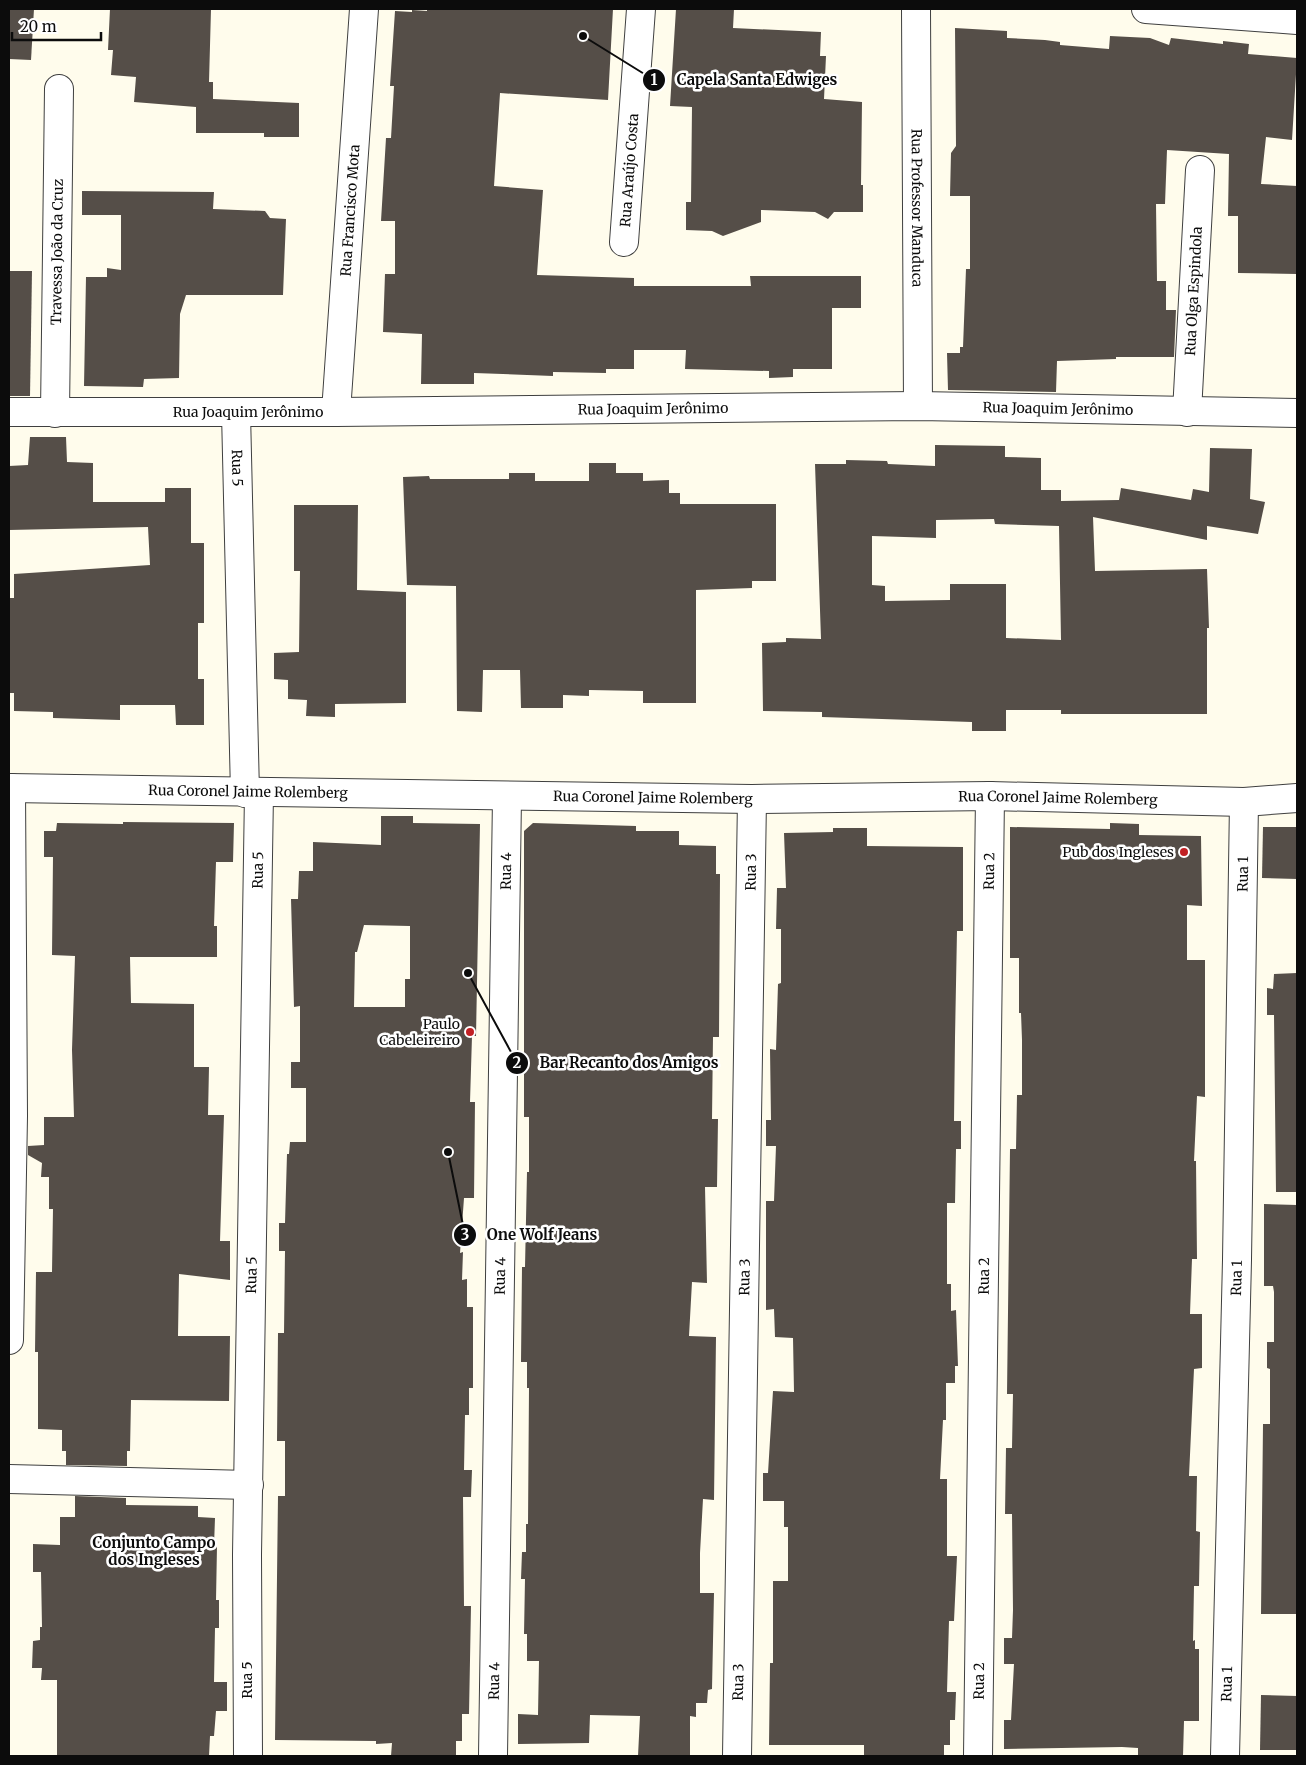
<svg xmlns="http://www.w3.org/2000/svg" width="1306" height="1765" font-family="Merriweather,serif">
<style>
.building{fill:#554e48;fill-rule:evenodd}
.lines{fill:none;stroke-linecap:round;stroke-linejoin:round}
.minor-casing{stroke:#3f3f3f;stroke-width:30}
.minor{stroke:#fff;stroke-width:28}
.poi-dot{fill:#c12023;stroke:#fff;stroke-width:2}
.labels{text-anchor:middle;stroke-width:5;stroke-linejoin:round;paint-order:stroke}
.street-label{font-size:14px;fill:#0c0c0c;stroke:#fff}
.poi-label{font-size:14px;fill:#0c0c0c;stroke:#fff;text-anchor:end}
.neighbourhood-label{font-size:15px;font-weight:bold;fill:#0c0c0c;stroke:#fff}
.leader{fill:none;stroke:#0c0c0c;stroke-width:2}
.callout-dot{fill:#0c0c0c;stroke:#fff;stroke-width:2}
.mark-label{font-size:15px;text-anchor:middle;font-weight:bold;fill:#fff}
.callout-label{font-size:15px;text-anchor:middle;font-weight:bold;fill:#0c0c0c;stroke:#fff;stroke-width:5;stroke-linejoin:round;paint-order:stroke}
</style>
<rect width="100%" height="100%" fill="#fffcec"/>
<!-- building -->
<g class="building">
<polygon points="9,9 34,9 31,60 9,59"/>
<polygon points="110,9 211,9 209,82 213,82 213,99 299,103 299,137 264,137 264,133 196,133 196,107 134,102 136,77 111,75 113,50 108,50"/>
<polygon points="427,9 613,9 608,100 500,93 494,186 543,190 537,275 634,278 634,286 751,286 750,276 861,276 861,308 832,308 832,369 793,369 793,377 769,378 769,371 685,369 686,350 634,350 634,369 606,369 606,373 553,372 553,376 474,373 474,384 421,384 422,334 383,332 385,274 395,274 395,221 381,221 386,138 391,138 394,86 390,86 395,11 412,12 412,10 427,11"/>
<polygon points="676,9 734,9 733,28 821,32 820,56 826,56 824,99 862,102 861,185 863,185 863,212 834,212 828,219 815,212 761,210 761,222 723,236 712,231 686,230 686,202 691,202 692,107 670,106"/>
<polygon points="955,28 1007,31 1007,38 1045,40 1060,42 1060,45 1109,49 1110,36 1150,38 1169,45 1171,38 1223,44 1223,41 1249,44 1248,54 1297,58 1292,140 1266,137 1261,184 1297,186 1297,274 1238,273 1238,216 1228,216 1229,154 1167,150 1165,204 1156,204 1157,281 1166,281 1166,310 1176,310 1174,357 1116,357 1116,359 1057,361 1056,392 948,390 947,353 960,353 960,347 963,347 966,269 970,269 970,196 950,196 951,153 956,146"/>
<polygon points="82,191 214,192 213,209 265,211 270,218 286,219 283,295 186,295 180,314 179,378 144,379 143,387 84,386 86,277 107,277 107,268 121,270 121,215 82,215"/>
<polygon points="9,271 32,271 30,396 9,396"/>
<polygon points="30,437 66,437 67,462 93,463 93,502 165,502 165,488 191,488 191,543 204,543 204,623 198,623 198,679 204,679 204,725 176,725 175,705 120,705 120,720 53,718 53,712 14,711 14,693 9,693 9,598 14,598 14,574 150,565 148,527 9,530 9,466 28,465"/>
<path d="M 935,445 L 1005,446 L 1005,457 L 1041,458 L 1041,490 L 1061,490 L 1061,501 L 1119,500 L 1121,488 L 1191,500 L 1193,489 L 1209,492 L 1210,448 L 1252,449 L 1250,499 L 1265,502 L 1258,534 L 1207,526 L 1207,540 L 1093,517 L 1095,571 L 1207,569 L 1209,628 L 1207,628 L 1207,714 L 1061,714 L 1061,710 L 1006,710 L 1006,731 L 972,731 L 972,722 L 822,717 L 822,712 L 763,711 L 762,643 L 786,642 L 786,638 L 821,639 L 815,464 L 846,464 L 846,460 L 887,461 L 888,464 L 935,466 ZM 994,519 L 995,524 L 1059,526 L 1061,640 L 1006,638 L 1006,584 L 950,584 L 950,600 L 885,601 L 885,586 L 872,585 L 872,536 L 936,538 L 936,520 Z"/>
<polygon points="589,463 616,463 616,473 643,473 643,481 669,480 669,493 680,493 680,504 776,504 776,581 752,581 752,588 696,590 696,703 643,703 643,691 589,690 589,696 563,695 563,708 521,708 520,670 483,670 482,712 457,711 456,586 407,585 403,477 429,476 430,479 509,479 509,473 535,473 535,481 589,481"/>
<polygon points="294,505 358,505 357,590 406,592 406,703 335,704 335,717 306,716 307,700 288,699 288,680 274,679 274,653 299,652 300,571 294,571"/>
<path d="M 381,816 L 413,816 L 413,823 L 480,824 L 476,1036 L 472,1036 L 470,1102 L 475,1102 L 474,1198 L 464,1198 L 460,1253 L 463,1252 L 462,1280 L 467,1279 L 467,1307 L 473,1307 L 473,1388 L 469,1388 L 469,1415 L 465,1415 L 464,1470 L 472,1470 L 471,1497 L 463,1497 L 464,1606 L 471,1606 L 469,1714 L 462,1714 L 462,1741 L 456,1741 L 456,1756 L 391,1756 L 392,1743 L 376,1744 L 376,1741 L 275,1740 L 278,1496 L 285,1496 L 285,1441 L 277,1441 L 278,1333 L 284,1333 L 285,1251 L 279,1251 L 279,1223 L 285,1223 L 287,1154 L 289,1154 L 290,1142 L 306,1142 L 306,1088 L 291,1088 L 291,1062 L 300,1062 L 300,1006 L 294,1007 L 291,899 L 298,899 L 299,871 L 313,871 L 313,842 L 381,845 ZM 364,925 L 410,926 L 410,979 L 405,979 L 405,1007 L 354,1007 L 355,952 L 357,952 Z"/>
<polygon points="123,822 234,823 233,862 216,862 214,926 217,926 217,957 130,957 131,1003 194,1004 194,1067 209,1067 208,1115 224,1115 220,1241 230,1241 230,1280 179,1274 178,1336 230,1336 229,1401 131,1400 130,1451 127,1451 127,1466 66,1465 66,1451 62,1451 62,1430 38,1429 38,1352 35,1352 36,1272 52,1272 53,1209 49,1209 49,1177 41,1177 42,1163 28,1155 28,1146 44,1145 44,1117 74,1117 72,1050 75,956 52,955 53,857 44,857 44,831 56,831 57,823 123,824"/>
<polygon points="533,823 636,826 636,831 679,831 679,845 716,846 716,874 720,874 719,1037 713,1037 712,1119 718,1119 717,1187 705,1187 707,1283 692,1282 689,1336 716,1337 714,1500 703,1499 700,1553 700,1593 714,1593 712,1689 708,1690 707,1703 696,1703 696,1717 690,1716 690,1756 638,1756 640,1716 590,1715 589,1743 518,1744 518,1714 538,1715 539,1661 527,1661 527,1634 524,1634 525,1579 521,1579 522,1552 526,1552 526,1524 528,1524 529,1388 527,1388 527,1362 521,1362 522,1267 525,1267 527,1172 529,1172 529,1117 524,1117 524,831"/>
<polygon points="1110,823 1139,824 1139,835 1201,836 1202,906 1187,905 1187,960 1205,960 1205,1097 1197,1096 1194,1161 1196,1161 1197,1259 1192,1259 1190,1314 1202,1314 1202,1368 1194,1369 1189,1476 1197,1476 1196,1531 1200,1532 1199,1586 1194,1586 1193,1641 1195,1640 1195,1649 1199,1649 1199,1721 1184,1721 1183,1756 1138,1756 1138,1748 1122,1747 1004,1749 1004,1720 1011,1720 1014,1664 1004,1664 1004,1638 1012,1638 1013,1610 1012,1514 1005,1514 1006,1448 1012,1448 1013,1394 1007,1394 1010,1149 1016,1149 1017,1095 1022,1095 1022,1040 1021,1013 1019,1013 1019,958 1010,958 1010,827 1110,829"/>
<polygon points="1263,827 1297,827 1297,879 1262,878"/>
<polygon points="833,828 867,828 867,846 963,847 963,931 957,931 955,1038 954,1121 961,1121 961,1149 956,1149 955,1203 947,1203 947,1284 951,1284 951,1311 956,1310 958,1366 955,1366 955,1383 946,1383 946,1420 943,1420 940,1479 947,1479 947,1556 957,1556 954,1621 949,1621 947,1692 956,1692 955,1720 950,1720 950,1745 944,1745 944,1756 864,1756 864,1745 769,1745 770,1663 773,1663 773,1581 788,1581 788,1527 784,1527 784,1501 763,1501 763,1473 768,1473 773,1391 794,1392 793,1338 775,1337 774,1309 766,1310 766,1201 774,1201 776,1146 766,1146 766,1120 771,1120 770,1049 776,1050 778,984 781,983 781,929 776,929 777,888 786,888 784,833 833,832"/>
<polygon points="1297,973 1297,1192 1276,1192 1274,1015 1267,1015 1267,988 1273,989 1274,974"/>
<polygon points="1264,1204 1297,1205 1297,1614 1261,1614 1263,1424 1270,1424 1270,1369 1267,1368 1267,1342 1274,1342 1274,1292 1273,1286 1264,1286"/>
<polygon points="75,1496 126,1498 126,1505 198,1506 198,1517 215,1518 214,1546 217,1546 216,1600 219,1600 219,1628 215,1628 214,1682 227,1682 227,1711 216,1711 214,1736 210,1736 209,1756 57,1756 57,1680 41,1680 42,1668 32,1668 33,1641 40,1640 40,1627 42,1627 41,1572 33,1572 33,1544 60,1545 60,1517 75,1517"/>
<polygon points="1261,1695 1297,1696 1297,1750 1260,1750"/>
</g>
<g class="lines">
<defs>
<g id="minor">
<path id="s1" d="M 916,9 L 918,406"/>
<polyline points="1146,9 1297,20"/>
<path id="s2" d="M 624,242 L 641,9"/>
<path id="s3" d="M 9,412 L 336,412 L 918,406 L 1297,413"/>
<path id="s4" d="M 336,412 L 364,9"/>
<path id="s5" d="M 1187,412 L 1200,170"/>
<path id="s6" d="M 55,413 L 59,89"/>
<path id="s7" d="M 236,413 L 245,793"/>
<path id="s8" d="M 9,788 L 752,799 L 990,796 L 1244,802 L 1297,798"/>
<polyline points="9,1340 13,1116 11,788"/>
<polyline points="9,1479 249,1485"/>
<path id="s9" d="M 248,1756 L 247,1555 L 259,793"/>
<path id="s10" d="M 493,1756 L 507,797"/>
<path id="s11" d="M 737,1756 L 752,799"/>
<path id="s12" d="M 978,1756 L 990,796"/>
<path id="s13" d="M 1225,1756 L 1237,1260 L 1244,802"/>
</g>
</defs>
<!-- minor casing -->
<use href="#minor" class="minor-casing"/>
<!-- minor -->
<use href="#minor" class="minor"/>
</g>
<!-- markers -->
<g class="poi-dot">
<circle cx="1184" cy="852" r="5"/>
<circle cx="470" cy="1032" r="5"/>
</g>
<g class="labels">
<!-- street labels -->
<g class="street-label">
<text dy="5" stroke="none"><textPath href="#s2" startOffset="72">Rua Araújo Costa</textPath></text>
<text dy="5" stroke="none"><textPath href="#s1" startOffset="199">Rua Professor Manduca</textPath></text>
<text dy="5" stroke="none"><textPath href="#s4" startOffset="202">Rua Francisco Mota</textPath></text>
<text dy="5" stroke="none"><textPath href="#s6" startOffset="161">Travessa João da Cruz</textPath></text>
<text dy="5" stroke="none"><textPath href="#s5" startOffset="121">Rua Olga Espindola</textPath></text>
<text dy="5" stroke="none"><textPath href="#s3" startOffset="644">Rua Joaquim Jerônimo</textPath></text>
<text dy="5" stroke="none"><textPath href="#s3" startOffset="1049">Rua Joaquim Jerônimo</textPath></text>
<text dy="5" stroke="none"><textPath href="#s3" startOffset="239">Rua Joaquim Jerônimo</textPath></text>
<text dy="5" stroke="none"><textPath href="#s7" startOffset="55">Rua 5</textPath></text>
<text dy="5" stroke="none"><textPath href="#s8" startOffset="239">Rua Coronel Jaime Rolemberg</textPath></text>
<text dy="5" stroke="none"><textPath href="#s8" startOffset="644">Rua Coronel Jaime Rolemberg</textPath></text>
<text dy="5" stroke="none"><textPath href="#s8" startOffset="1049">Rua Coronel Jaime Rolemberg</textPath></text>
<text dy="5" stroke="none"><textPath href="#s9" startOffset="886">Rua 5</textPath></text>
<text dy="5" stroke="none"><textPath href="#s12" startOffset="885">Rua 2</textPath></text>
<text dy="5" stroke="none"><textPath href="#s10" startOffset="885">Rua 4</textPath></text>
<text dy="5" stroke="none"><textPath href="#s11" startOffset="884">Rua 3</textPath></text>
<text dy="5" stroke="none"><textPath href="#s13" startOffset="882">Rua 1</textPath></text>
<text dy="5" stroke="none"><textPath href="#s9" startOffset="481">Rua 5</textPath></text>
<text dy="5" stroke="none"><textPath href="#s12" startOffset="480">Rua 2</textPath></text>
<text dy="5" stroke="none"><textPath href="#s10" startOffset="480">Rua 4</textPath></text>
<text dy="5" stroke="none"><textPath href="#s11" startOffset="479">Rua 3</textPath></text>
<text dy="5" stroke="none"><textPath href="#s13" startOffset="478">Rua 1</textPath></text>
<text transform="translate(247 1680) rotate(-90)" y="5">Rua 5</text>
<text dy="5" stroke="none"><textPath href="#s12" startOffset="75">Rua 2</textPath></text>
<text dy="5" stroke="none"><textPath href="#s10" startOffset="75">Rua 4</textPath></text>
<text dy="5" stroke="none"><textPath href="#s11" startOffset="74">Rua 3</textPath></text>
<text dy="5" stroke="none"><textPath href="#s13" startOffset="72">Rua 1</textPath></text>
</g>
<!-- poi labels -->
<g class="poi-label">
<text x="1174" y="857">Pub dos Ingleses</text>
<text x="460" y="1029">Paulo<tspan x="460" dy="16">Cabeleireiro</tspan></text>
</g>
<!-- neighbourhood labels -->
<g class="neighbourhood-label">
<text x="154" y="1548">Conjunto Campo<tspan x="154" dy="17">dos Ingleses</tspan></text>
</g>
</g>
<!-- callouts -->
<path class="leader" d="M583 36L654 80M468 973L517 1063M448 1152L465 1235"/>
<g class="callout-dot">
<circle cx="583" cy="36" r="5"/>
<circle cx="468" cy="973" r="5"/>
<circle cx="448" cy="1152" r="5"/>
<circle cx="654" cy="80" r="12"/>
<circle cx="517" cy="1063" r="12"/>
<circle cx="465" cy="1235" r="12"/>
</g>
<g class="mark-label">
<text x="654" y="85">1</text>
<text x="517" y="1068">2</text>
<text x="465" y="1240">3</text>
</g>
<g class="callout-label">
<text x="757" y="85">Capela Santa Edwiges</text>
<text x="629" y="1068">Bar Recanto dos Amigos</text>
<text x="542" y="1240">One Wolf Jeans</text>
</g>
<!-- border -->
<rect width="1306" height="1765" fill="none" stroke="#0c0c0c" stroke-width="20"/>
<!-- scale -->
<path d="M12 32v8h89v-8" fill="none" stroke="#0c0c0c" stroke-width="2.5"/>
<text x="20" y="32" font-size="15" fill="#0c0c0c" stroke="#ffffff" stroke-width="4" paint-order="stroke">20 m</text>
</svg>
